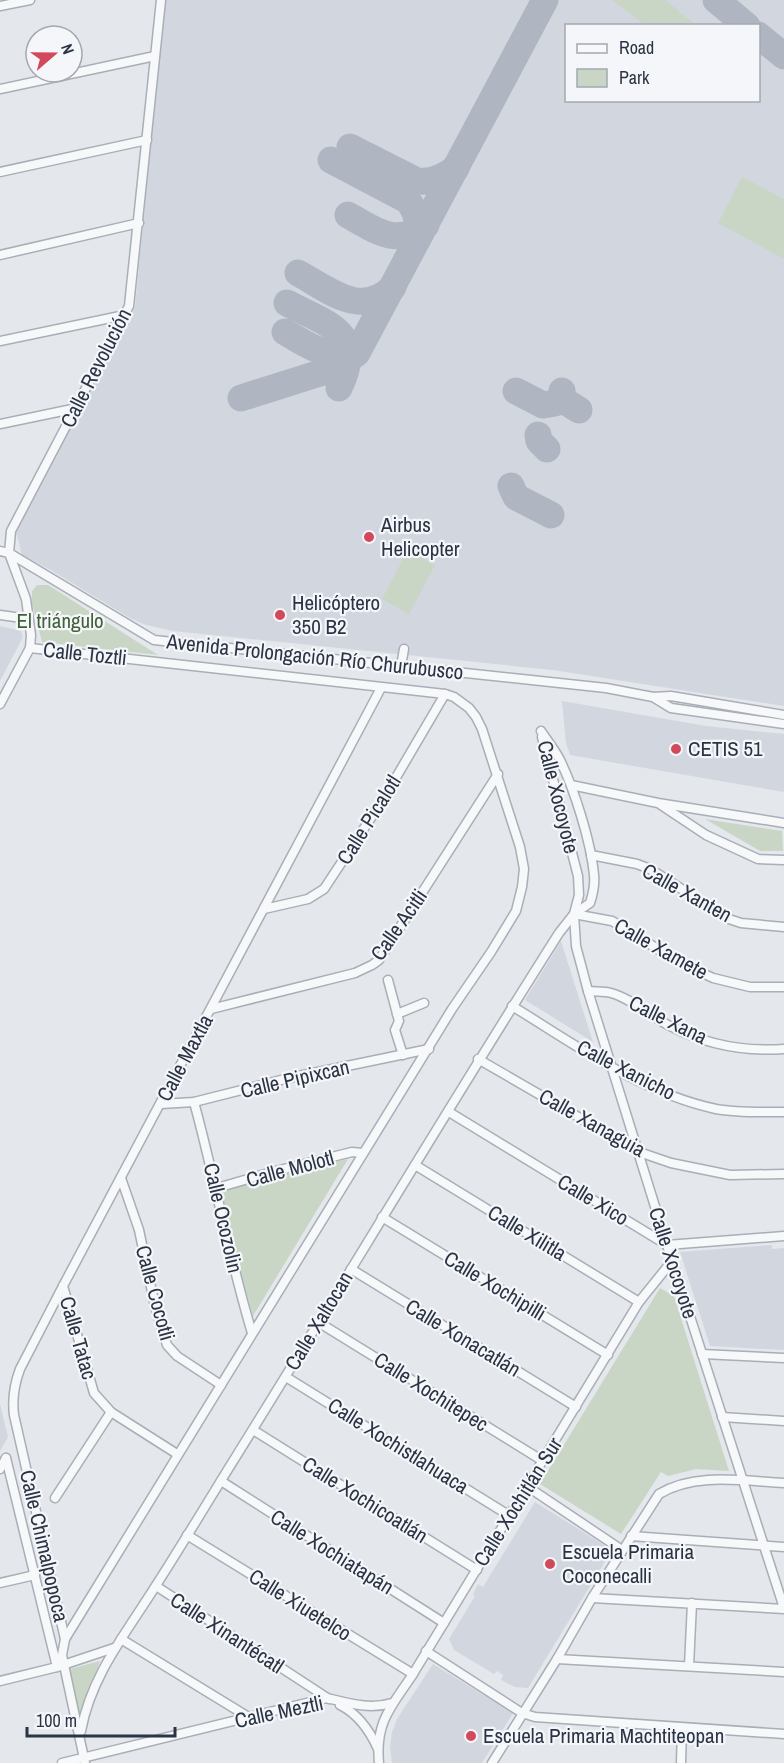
<svg xmlns="http://www.w3.org/2000/svg" width="784" height="1763" font-family="'Archivo Narrow',sans-serif">
<style>
.built{fill:#d2d6de;fill-rule:evenodd}
.green{fill:#c9d6c5}
.lines{fill:none;stroke-linecap:round;stroke-linejoin:round}
.taxiway{stroke:#b0b6c1;stroke-width:27}
.street-casing{stroke:#a9aeb7;stroke-width:11}
.street{stroke:#f7f8fa;stroke-width:8}
.poi-dot{fill:#d1495b;stroke:#f4f6f9;stroke-width:2}
.labels{text-anchor:middle;stroke-width:4.5;stroke-linejoin:round;paint-order:stroke}
.street-label{font-size:21px;fill:#2b3445;stroke:#f4f6f9}
.poi-label{font-size:21px;fill:#2b3445;stroke:#f4f6f9;text-anchor:start}
.park-label{font-size:21px;fill:#3f6138;stroke:#f4f6f9}
</style>
<rect width="100%" height="100%" fill="#e4e7ec"/>
<!-- built -->
<g class="built">
<path d="M 165,0 L 784,0 L 784,706 L 553,670 L 173,631 L 146,625 L 130,618 L 49,569 L 22,555 L 16,531 L 135,307 ZM 566,26 L 758,26 L 758,100 L 566,100 Z"/>
<polygon points="0,626 21,631 23,637 0,681"/>
<polygon points="562,701 706,726 784,734 784,792 570,755 566,743"/>
<polygon points="561,941 593,1042 525,1000"/>
<polygon points="772,1245 772,1249 784,1248 784,1350 710,1346 680,1252"/>
<polygon points="0,1404 8,1437 0,1451"/>
<polygon points="535,1502 612,1550 528,1688 515,1687 501,1680 503,1675 497,1671 494,1674 454,1650 449,1639 475,1596 473,1594 478,1584 483,1587"/>
<polygon points="433,1664 485,1696 488,1694 515,1710 482,1763 392,1763 390,1748 392,1732 397,1719"/>
</g>
<!-- green -->
<g class="green">
<polygon points="612,0 665,0 696,25 645,25"/>
<polygon points="742,177 784,199 784,259 718,223"/>
<polygon points="408,550 435,565 409,614 382,599"/>
<polygon points="37,585 48,585 158,655 42,642 32,603 32,591"/>
<polygon points="705,819 782,831 783,851 760,851"/>
<polygon points="348,1159 253,1316 218,1191"/>
<polygon points="660,1288 674,1296 729,1471 696,1469 668,1476 661,1472 621,1534 540,1484"/>
<polygon points="100,1661 80,1721 70,1669"/>
</g>
<g class="lines">
<!-- taxiway -->
<g class="taxiway">
<polyline points="716,0 747,26"/>
<polyline points="758,35 784,56"/>
<path d="M 350,147 L 417,181 C 432,183 444,177 456,168"/>
<path d="M 331,160 L 407,200 C 418,212 419,225 417,240"/>
<path d="M 348,215 C 377,231 395,247 426,225"/>
<path d="M 298,273 C 329,290 362,319 393,287"/>
<path d="M 287,303 C 329,325 366,332 339,388"/>
<path d="M 285,332 C 310,346 326,361 356,347"/>
<polyline points="516,391 543,405 555,403"/>
<polyline points="562,391 563,400 579,410"/>
<polyline points="241,398 336,368 357,353 545,0"/>
<polyline points="538,435 539,441 547,449"/>
<polyline points="511,486 516,497 551,515"/>
</g>
<defs>
<g id="street">
<polyline points="0,6 30,0"/>
<polyline points="0,89 155,56"/>
<polyline points="0,172 147,140"/>
<polyline points="0,255 139,223"/>
<polyline points="0,341 125,315"/>
<polyline points="0,424 77,408"/>
<polyline points="0,551 9,553 154,640 606,688 653,697 671,696 784,715"/>
<polyline points="0,615 29,619"/>
<polyline points="30,648 445,694 454,697 469,708 476,717 482,729 520,847 524,869 522,887 516,911 491,952 452,1009 65,1639"/>
<polyline points="401,666 404,649"/>
<polyline points="653,697 671,708 784,724"/>
<polyline points="0,704 30,648 31,635 26,599 9,553 11,531 129,306 161,0"/>
<polyline points="542,737 578,876 579,895 574,914 576,946 588,991 667,1245 784,1608"/>
<polyline points="571,785 658,803 784,823"/>
<polyline points="661,805 706,835 758,859 784,860"/>
<polyline points="591,855 637,864 650,869 729,919 741,923 784,927"/>
<polyline points="264,909 308,899 324,889 384,798 445,694"/>
<polyline points="574,914 612,921 679,962 713,978 750,987 784,987"/>
<polyline points="388,980 399,1021 395,1030 403,1055"/>
<path d="M 588,991 C 596,992 604,991 611,993 C 632,999 649,1015 668,1025 C 704,1044 743,1052 784,1049"/>
<path d="M 512,1006 C 576,1045 641,1093 716,1109 C 738,1113 761,1112 784,1112"/>
<polyline points="211,1009 355,973 372,965 379,960 498,774"/>
<polyline points="397,1014 424,1003"/>
<polyline points="478,1059 639,1152 671,1163 730,1175 784,1174"/>
<path d="M 194,1102 C 215,1179 229,1257 252,1333"/>
<polyline points="161,1104 194,1102 289,1078 429,1049"/>
<polyline points="449,1112 667,1245 784,1236"/>
<polyline points="415,1165 639,1302"/>
<polyline points="121,1178 139,1230 155,1306 167,1345 177,1356 221,1385"/>
<polyline points="217,1188 272,1172 352,1152 363,1153"/>
<polyline points="382,1217 608,1355"/>
<polyline points="351,1269 576,1407"/>
<polyline points="63,1286 94,1393 111,1412 177,1454"/>
<polyline points="318,1322 543,1461"/>
<polyline points="702,1354 784,1358"/>
<polyline points="286,1377 510,1516"/>
<polyline points="722,1417 784,1421"/>
<polyline points="253,1430 477,1570"/>
<polyline points="6,1458 57,1667"/>
<polyline points="0,1469 6,1458"/>
<polyline points="221,1481 444,1623"/>
<polyline points="528,1487 622,1550"/>
<polyline points="55,1498 111,1412"/>
<polyline points="187,1535 413,1674"/>
<polyline points="631,1536 784,1547"/>
<polyline points="0,1583 35,1575"/>
<polyline points="156,1586 329,1699"/>
<polyline points="592,1598 784,1609"/>
<polyline points="121,1639 250,1718"/>
<polyline points="426,1651 522,1713 535,1717 784,1734"/>
<polyline points="557,1659 784,1672"/>
<polyline points="689,1666 692,1603"/>
<polyline points="0,1681 57,1667 114,1648"/>
<path d="M 340,1705 C 358,1714 370,1731 378,1749"/>
<path d="M 81,1731 C 91,1676 126,1633 155,1587 C 178,1551 200,1515 222,1479 C 335,1298 444,1114 559,933 L 574,914 L 590,903 C 593,894 595,885 594,875 C 591,842 574,788 559,758 C 554,749 547,740 541,731"/>
<path d="M 62,1763 L 327,1698 C 349,1703 369,1710 392,1703"/>
<path d="M 85,1763 L 64,1665 L 62,1655 L 65,1639 L 14,1415 C 12,1399 14,1385 20,1369 L 63,1286 L 381,688"/>
<path d="M 379,1763 C 375,1721 392,1706 413,1674 L 639,1302 L 672,1261"/>
<path d="M 492,1763 L 557,1659 L 592,1598 L 659,1494 C 695,1472 743,1481 784,1483"/>
<polyline points="681,1763 682,1728"/>
</g>
</defs>
<!-- street casing -->
<use href="#street" class="street-casing"/>
<!-- street -->
<use href="#street" class="street"/>
</g>
<!-- markers -->
<g class="poi-dot">
<circle cx="369" cy="537" r="6"/>
<circle cx="280" cy="615" r="6"/>
<circle cx="676" cy="749" r="6"/>
<circle cx="550" cy="1564" r="6"/>
<circle cx="471" cy="1736" r="6"/>
</g>
<g class="labels">
<!-- street labels -->
<g class="street-label">
<text transform="translate(96 368) rotate(-63)" y="7">Calle Revolución</text>
<text transform="translate(85 654) rotate(6)" y="7">Calle Toztli</text>
<text transform="translate(315 657) rotate(6)" y="7">Avenida Prolongación Río Churubusco</text>
<text transform="translate(558 797) rotate(76)" y="7">Calle Xocoyote</text>
<text transform="translate(369 820) rotate(-58)" y="7">Calle Picalotl</text>
<text transform="translate(687 893) rotate(29)" y="7">Calle Xanten</text>
<text transform="translate(399 925) rotate(-55)" y="7">Calle Acitli</text>
<text transform="translate(661 949) rotate(29)" y="7">Calle Xamete</text>
<text transform="translate(668 1020) rotate(26)" y="7">Calle Xana</text>
<text transform="translate(185 1058) rotate(-62)" y="7">Calle Maxtla</text>
<text transform="translate(626 1070) rotate(27)" y="7">Calle Xanicho</text>
<text transform="translate(295 1079) rotate(-13)" y="7">Calle Pipixcan</text>
<text transform="translate(592 1123) rotate(29)" y="7">Calle Xanaguia</text>
<text transform="translate(290 1169) rotate(-15)" y="7">Calle Molotl</text>
<text transform="translate(593 1200) rotate(31)" y="7">Calle Xico</text>
<text transform="translate(223 1218) rotate(77)" y="7">Calle Ocozolin</text>
<text transform="translate(527 1233) rotate(31)" y="7">Calle Xilitla</text>
<text transform="translate(673 1263) rotate(72)" y="7">Calle Xocoyote</text>
<text transform="translate(495 1286) rotate(31)" y="7">Calle Xochipilli</text>
<text transform="translate(155 1293) rotate(75)" y="7">Calle Cocotli</text>
<text transform="translate(319 1321) rotate(-59)" y="7">Calle Xaltocan</text>
<text transform="translate(78 1338) rotate(74)" y="7">Calle Tatac</text>
<text transform="translate(463 1338) rotate(31)" y="7">Calle Xonacatlán</text>
<text transform="translate(431 1392) rotate(32)" y="7">Calle Xochitepec</text>
<text transform="translate(398 1446) rotate(32)" y="7">Calle Xochistlahuaca</text>
<text transform="translate(365 1500) rotate(32)" y="7">Calle Xochicoatlán</text>
<text transform="translate(518 1502) rotate(-58)" y="7">Calle Xochitlán Sur</text>
<text transform="translate(44 1546) rotate(77)" y="7">Calle Chimalpopoca</text>
<text transform="translate(332 1552) rotate(32)" y="7">Calle Xochiatapán</text>
<text transform="translate(300 1605) rotate(32)" y="7">Calle Xiuetelco</text>
<text transform="translate(227 1633) rotate(33)" y="7">Calle Xinantécatl</text>
<text transform="translate(279 1712) rotate(-12)" y="7">Calle Meztli</text>
</g>
<!-- poi labels -->
<g class="poi-label">
<text x="381" y="532">Airbus<tspan x="381" dy="24">Helicopter</tspan></text>
<text x="292" y="610">Helicóptero<tspan x="292" dy="24">350 B2</tspan></text>
<text x="688" y="756">CETIS 51</text>
<text x="562" y="1559">Escuela Primaria<tspan x="562" dy="24">Coconecalli</tspan></text>
<text x="483" y="1743">Escuela Primaria Machtiteopan</text>
</g>
<!-- park labels -->
<g class="park-label">
<text x="60" y="628">El triángulo</text>
</g>
</g>
<!-- legend -->
<rect x="565" y="24" width="195" height="78" fill="#f4f6f9" stroke="#a4a8b1" stroke-width="1.5"/>
<rect x="577" y="44" width="30" height="9" fill="#f7f8fa" stroke="#a4a8b1" stroke-width="1.5"/>
<text x="619" y="54" font-size="18" fill="#2b3445">Road</text>
<rect x="577" y="69" width="30" height="18" fill="#c9d6c5" stroke="#a4a8b1" stroke-width="1.5"/>
<text x="619" y="84" font-size="18" fill="#2b3445">Park</text>
<!-- north arrow -->
<g transform="translate(54 54) rotate(70)"><circle r="28" fill="#f4f6f9" stroke="#a4a8b1" stroke-width="1.5"/>
<path d="M0-4.5L10 22L0 15L-10 22Z" fill="#d1495b"/>
<text y="-9" font-size="16" font-weight="bold" text-anchor="middle" fill="#2b3445">N</text>
</g>
<!-- scale -->
<path d="M27 1727v9h148v-9" fill="none" stroke="#2b3445" stroke-width="3"/>
<text x="36" y="1727" font-size="18" fill="#2b3445" stroke="#f4f6f9" stroke-width="4.5" paint-order="stroke">100 m</text>
</svg>
